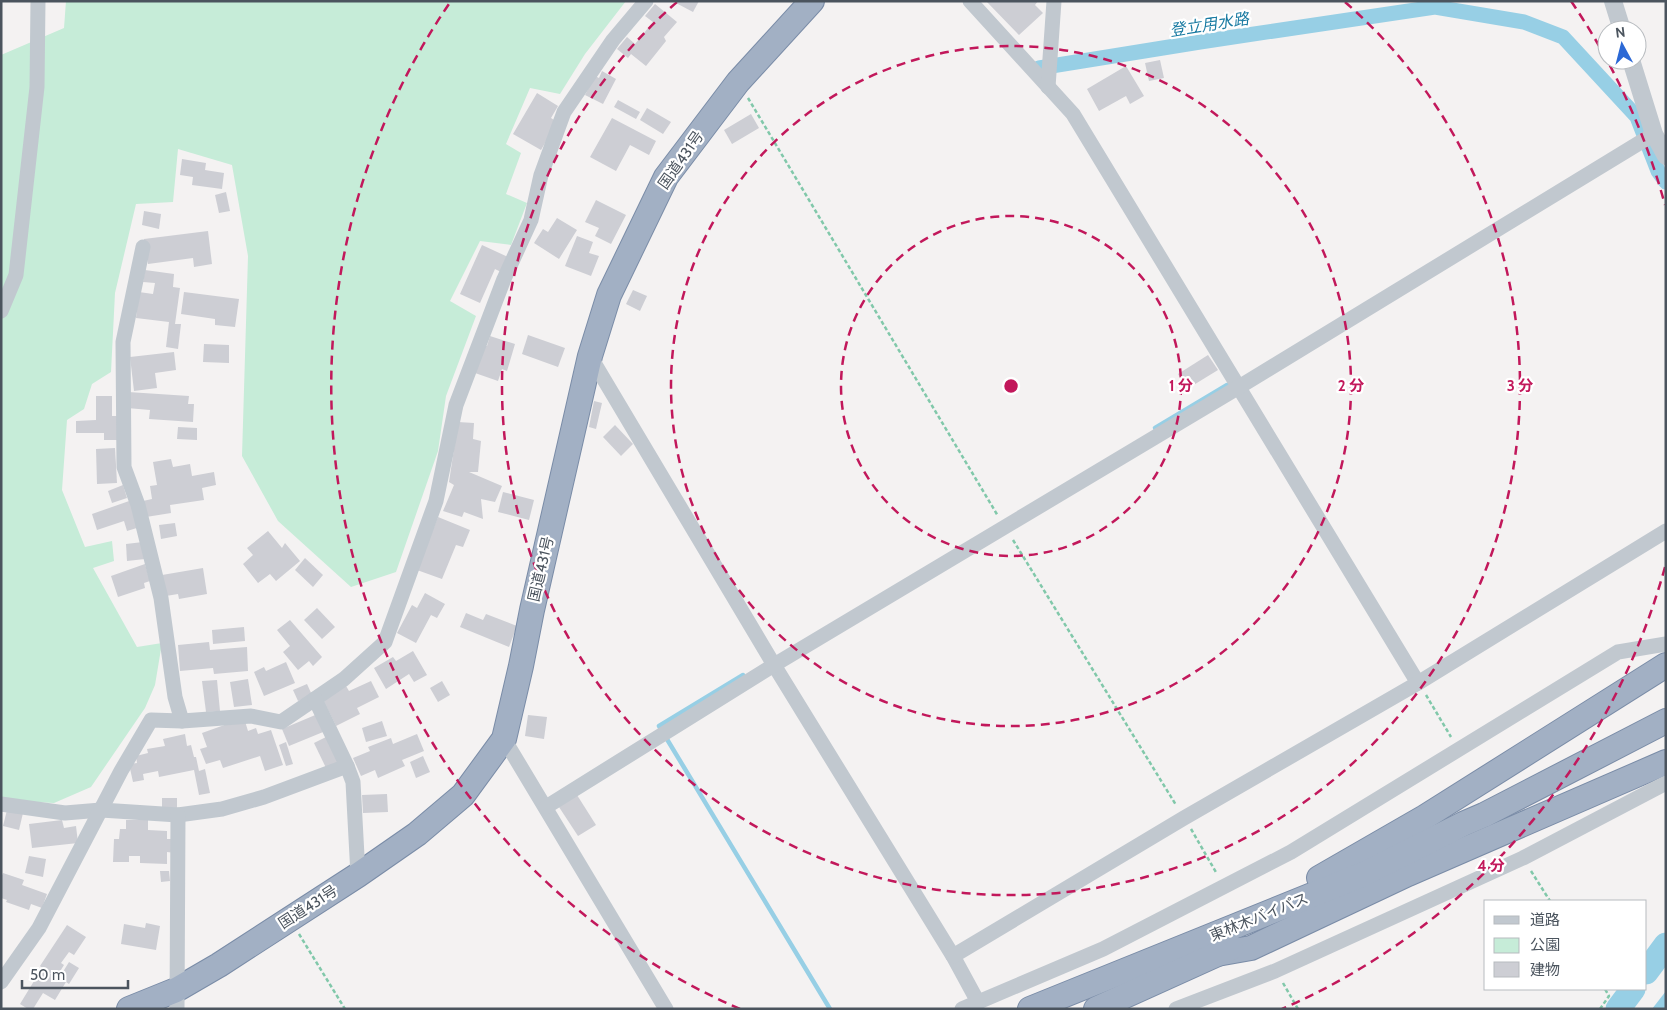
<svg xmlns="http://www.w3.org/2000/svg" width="1667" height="1010" font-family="Cabin,'Noto Sans JP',sans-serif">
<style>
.green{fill:#c6ecd8}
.water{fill:#97cfe5}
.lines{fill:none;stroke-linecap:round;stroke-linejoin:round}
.stream{stroke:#97cfe5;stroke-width:4.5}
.canal{stroke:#97cfe5;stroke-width:15}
.river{stroke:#97cfe5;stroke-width:25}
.building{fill:#cdced4}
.trunk-casing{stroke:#7a8ca7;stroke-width:26}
.path{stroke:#81c8aa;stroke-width:2.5;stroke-dasharray:4 2.5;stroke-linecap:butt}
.minor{stroke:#c1c8cf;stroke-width:15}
.tertiary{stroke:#c1c8cf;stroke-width:18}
.trunk{stroke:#a2b0c4;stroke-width:24}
.ring{fill:none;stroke:#c2185b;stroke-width:2.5;stroke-dasharray:9 6}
.labels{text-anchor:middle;stroke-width:4.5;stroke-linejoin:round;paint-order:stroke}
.street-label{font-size:15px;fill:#4b545e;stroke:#fff}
.water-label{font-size:16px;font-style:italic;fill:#1a7ba2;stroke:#fff}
.centre{fill:#c2185b;stroke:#fff;stroke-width:2.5}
.ring-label{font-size:15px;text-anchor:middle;font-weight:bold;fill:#c2185b;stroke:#fff;stroke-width:4.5;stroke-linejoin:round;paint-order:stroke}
</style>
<rect width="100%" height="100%" fill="#f4f2f2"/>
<!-- green -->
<polygon class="green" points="66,1 626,1 585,54 560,94 530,88 506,144 521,153 506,194 527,203 511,245 480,241 450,301 476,316 446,396 438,451 396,572 351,587 278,521 242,456 248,256 232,165 178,149 173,202 136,204 115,293 111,372 92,384 84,409 67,420 62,490 85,547 112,541 114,561 93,568 137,647 162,643 155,685 145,708 91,787 54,803 1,800 1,55 64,28"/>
<!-- water -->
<polygon class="water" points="1666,991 1666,1007 1663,1009 1652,1009"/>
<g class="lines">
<!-- stream -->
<g class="stream">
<polyline points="1155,428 1227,385"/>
<polyline points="743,675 659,726 830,1009"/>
</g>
<!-- canal -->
<polyline class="canal" points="1039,68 1200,42 1435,7 1524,22 1563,37 1637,117 1658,171 1666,182"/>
<!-- river -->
<g class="river">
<polyline points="1646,972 1666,945"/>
<polyline points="1618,1009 1633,989"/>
</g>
</g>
<!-- building -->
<g class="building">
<polygon points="676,1 699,1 693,12 676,3"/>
<polygon points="986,1 1038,1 1035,5 1043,13 1019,35"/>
<polygon points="655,4 677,22 664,37 666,41 646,66 631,54 628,58 617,49 627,37 635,44 653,22 645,16"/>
<polygon points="1160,60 1164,78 1149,81 1145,63"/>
<polygon points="1126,66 1144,96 1130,104 1126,96 1099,111 1087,89"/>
<polygon points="602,71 616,79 603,104 585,95 595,76 599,78"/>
<polygon points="537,93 558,106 551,118 557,122 541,150 513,134"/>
<polygon points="618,100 640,112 636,119 614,107"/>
<polygon points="647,108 671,122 663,134 640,120"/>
<polygon points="751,114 759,128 732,144 724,130"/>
<polygon points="612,118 656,141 649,155 630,145 616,171 590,157"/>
<polygon points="182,159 206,163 205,170 224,173 222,189 192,185 193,177 180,175"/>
<polygon points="226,192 230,211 219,213 215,195"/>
<polygon points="596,200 626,215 611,244 595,236 599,228 585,222"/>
<polygon points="144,211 161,214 159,229 142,225"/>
<polygon points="557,218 577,230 559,259 534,243 543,229 548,232"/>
<polygon points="208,231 212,264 194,267 193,258 148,264 144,239"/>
<polygon points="577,236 593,242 589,253 599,256 591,276 565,266"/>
<polygon points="482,245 508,257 501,272 495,269 480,303 460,294"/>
<polygon points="145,270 174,274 173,287 180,288 175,324 181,324 178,349 166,347 169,322 136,318 139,292 153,294 155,283 143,282"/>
<polygon points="633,290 647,296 640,311 626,304"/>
<polygon points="184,292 239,299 235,327 215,325 215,319 181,314"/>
<polygon points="528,335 565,348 558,367 522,354"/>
<polygon points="490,336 515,344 507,371 502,369 498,381 475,373 483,345 487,346"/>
<polygon points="204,344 229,345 229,363 203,362"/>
<polygon points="174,352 176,370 155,373 157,388 134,391 130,357"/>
<polygon points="1208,355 1218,370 1187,389 1178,374"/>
<polygon points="128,392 189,396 188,404 194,404 193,422 149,419 150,410 127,408"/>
<polygon points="96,396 112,396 112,416 119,416 119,440 104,440 104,433 76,433 76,421 96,420"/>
<polygon points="594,401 602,403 596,429 589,427"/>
<polygon points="458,422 474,423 473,439 481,441 478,472 469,472 502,486 495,502 481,499 483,519 464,512 462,517 443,511 454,485 449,482"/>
<polygon points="615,425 633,444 621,456 603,437"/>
<polygon points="178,427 197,428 197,440 177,439"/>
<polygon points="115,448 117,483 97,484 96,449"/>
<polygon points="171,459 173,467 190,464 192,476 214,472 216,485 202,488 204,500 170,505 171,513 146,517 143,501 152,499 150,486 157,485 153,462"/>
<polygon points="123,485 127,498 112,503 108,491"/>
<polygon points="503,492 534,500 529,520 498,512"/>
<polygon points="132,500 140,527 127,531 124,521 97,530 92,514"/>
<polygon points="438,517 470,530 463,547 456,545 442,579 417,570"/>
<polygon points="175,523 177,536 161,539 159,525"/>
<polygon points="268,531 282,548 285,543 300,561 276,581 270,574 258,583 243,564 253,555 247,548"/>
<polygon points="143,542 145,559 127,561 126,544"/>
<polygon points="305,558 323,575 313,587 295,570"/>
<polygon points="145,564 150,581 144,583 145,588 118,597 111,576"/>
<polygon points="203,568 207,594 179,599 178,594 166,596 162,575"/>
<polygon points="425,593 445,604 437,618 431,615 416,643 397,633 412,605 417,608"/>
<polygon points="317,608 335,627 322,639 304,620"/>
<polygon points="466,613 483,620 486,614 517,626 509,647 460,627"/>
<polygon points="290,620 322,657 313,666 309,661 298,670 283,652 290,646 277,630"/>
<polygon points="244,627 245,641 213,644 212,630"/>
<polygon points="209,642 210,650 247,647 248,671 214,674 213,668 180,671 178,645"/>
<polygon points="413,651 427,675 414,682 409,674 386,689 374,668 393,657 396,661"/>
<polygon points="286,662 295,683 264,696 254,672 264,667 266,671"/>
<polygon points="248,679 252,705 234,707 230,682"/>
<polygon points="217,680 220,711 206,712 202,681"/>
<polygon points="371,681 379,697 357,708 360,714 336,726 322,697 346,686 349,691"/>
<polygon points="442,681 450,695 438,702 430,688"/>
<polygon points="307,684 312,695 298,701 293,690"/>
<polygon points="320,713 328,730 289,746 282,729"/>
<polygon points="528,715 547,717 544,739 525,736"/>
<polygon points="244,718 248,731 256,728 258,734 271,730 283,765 265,771 260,756 223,768 220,760 206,764 200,749 207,747 202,733"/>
<polygon points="382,721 387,736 366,742 362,728"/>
<polygon points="185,734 187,746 191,745 194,757 196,757 199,771 205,769 210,793 199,795 194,770 159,777 158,771 143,774 144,780 133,782 129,764 137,763 136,756 148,753 147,749 165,746 163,739"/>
<polygon points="417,734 424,751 402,760 405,766 378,778 375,770 361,776 353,758 370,751 368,747 391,738 393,744"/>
<polygon points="330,735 344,764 328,772 314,743"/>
<polygon points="286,742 293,764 286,766 279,745"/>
<polygon points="423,756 430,772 416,778 410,762"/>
<polygon points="387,794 388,812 363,813 362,795"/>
<polygon points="577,795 596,825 578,836 559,807"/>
<rect x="162" y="798" width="15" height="13"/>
<polygon points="7,810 23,813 19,830 3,826"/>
<polygon points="62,820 64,828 76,826 78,843 32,848 29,824"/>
<polygon points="126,820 148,820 148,830 167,831 167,839 175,839 175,853 167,852 167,864 140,863 140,856 129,856 129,862 113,862 114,839 119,839 120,829 126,829"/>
<polygon points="29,856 46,859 43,877 25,873"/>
<polygon points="160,871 169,871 170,881 161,882"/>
<polygon points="3,873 24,880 22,885 47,894 42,908 31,904 29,910 6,902 7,900 1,898 1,878"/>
<polygon points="146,923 160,926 156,950 121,944 124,924 145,928"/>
<polygon points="67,925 86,937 74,955 69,952 61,963 64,965 59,973 61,975 69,962 79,968 69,984 66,982 55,1000 43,993 33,1009 28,1009 20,1004 42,968 40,966"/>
</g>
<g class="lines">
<defs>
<g id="trunk">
<polyline points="1319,878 1425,817 1666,665"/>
<polyline points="1217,954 1251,948 1408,874 1666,762"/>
<polyline points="129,1009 176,990 219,965 358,875 417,834 463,795 504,739 521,666 532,610 590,356 609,295 666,177 738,82 812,1"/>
<polyline points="1030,1009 1364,874 1463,824 1484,815 1666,721"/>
<polyline points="1096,1009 1231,948"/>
</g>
</defs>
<!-- trunk casing -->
<use href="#trunk" class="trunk-casing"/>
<!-- path -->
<g class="path">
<polyline points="748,98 998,516"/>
<polyline points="1013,540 1176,805"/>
<polyline points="1426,695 1451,737"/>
<polyline points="1191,829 1217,874"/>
<polyline points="1531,871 1550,901"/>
<polyline points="299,934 345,1009"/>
<polyline points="1283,983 1298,1009"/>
<polyline points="1600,1009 1609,996 1605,989"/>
</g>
<!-- minor -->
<g class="minor">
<polyline points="970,1 1073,114 1418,683"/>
<polyline points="1048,87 1054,1"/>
<polyline points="1,311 16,275 37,87 38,1"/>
<polyline points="590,356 774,665 953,956 978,1002"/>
<polyline points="182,721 251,716 281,722 344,679 385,642 436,501 456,405 504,279 531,220 541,175 564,112 613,40 646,1"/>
<polyline points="504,739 666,1009"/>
<polyline points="347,766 353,782 358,875"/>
<polyline points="1,804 65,813 101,810 178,815 222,809 264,797 347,766 315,699"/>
<polyline points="546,807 774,665 1239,387 1654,134"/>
<polyline points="953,956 1184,818 1418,683 1666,531"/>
<polyline points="1,982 39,928 121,771 151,720 182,721 175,697 161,598 138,505 124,467 123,342 143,247"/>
<polyline points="177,1009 178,815"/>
<polyline points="962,1009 1103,949 1291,852 1618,652 1666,644"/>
<polyline points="1176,1009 1275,971 1523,858 1666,783"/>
</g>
<!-- tertiary -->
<g class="tertiary">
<polyline points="1613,1 1622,30"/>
<polyline points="1631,60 1654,134 1666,156"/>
</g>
<!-- trunk -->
<use href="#trunk" class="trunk"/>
</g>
<!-- distance rings -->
<g class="ring">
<circle cx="1011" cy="386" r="170"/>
<circle cx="1011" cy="386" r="340"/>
<path d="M1345 2A509 509 0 1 1 677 2"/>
<path d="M1665 567A679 679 0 0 1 1282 1009M740 1009A679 679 0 0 1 451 1M1571 1A679 679 0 0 1 1665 205"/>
</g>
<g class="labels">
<!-- street labels -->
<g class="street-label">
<text transform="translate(681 160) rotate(-55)" y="5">国道431号</text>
<text transform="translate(541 569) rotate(-77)" y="5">国道431号</text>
<text transform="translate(308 907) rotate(-33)" y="5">国道431号</text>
<text transform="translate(1259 917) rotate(-22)" y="5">東林木バイパス</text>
</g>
<!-- water labels -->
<g class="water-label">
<text transform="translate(1209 24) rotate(-9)" y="6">登立用水路</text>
</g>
</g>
<circle cx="1011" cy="386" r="8" class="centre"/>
<g class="ring-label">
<text x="1181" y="391">1 分</text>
<text x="1351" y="391">2 分</text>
<text x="1520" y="391">3 分</text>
<text x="1491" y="871">4 分</text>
</g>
<!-- border -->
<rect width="1667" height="1010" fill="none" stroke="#4b545e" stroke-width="5"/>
<!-- legend -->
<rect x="1484" y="900" width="162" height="90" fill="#ffffff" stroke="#b7bbbf"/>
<rect x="1494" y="916" width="25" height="8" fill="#c1c8cf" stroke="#b7bbbf"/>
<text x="1530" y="925" font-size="15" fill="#4b545e">道路</text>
<rect x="1494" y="938" width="25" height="15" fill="#c6ecd8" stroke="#b7bbbf"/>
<text x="1530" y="950" font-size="15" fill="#4b545e">公園</text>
<rect x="1494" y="962" width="25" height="15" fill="#cdced4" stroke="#b7bbbf"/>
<text x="1530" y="975" font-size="15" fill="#4b545e">建物</text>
<!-- north arrow -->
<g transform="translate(1622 45) rotate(353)"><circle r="24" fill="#ffffff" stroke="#b7bbbf"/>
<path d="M0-4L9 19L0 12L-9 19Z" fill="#2b68d5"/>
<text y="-8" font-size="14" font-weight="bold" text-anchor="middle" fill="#4b545e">N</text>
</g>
<!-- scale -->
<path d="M22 980v8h106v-8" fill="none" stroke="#4b545e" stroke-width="2.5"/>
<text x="30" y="980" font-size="15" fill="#4b545e" stroke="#ffffff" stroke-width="4" paint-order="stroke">50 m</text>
</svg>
